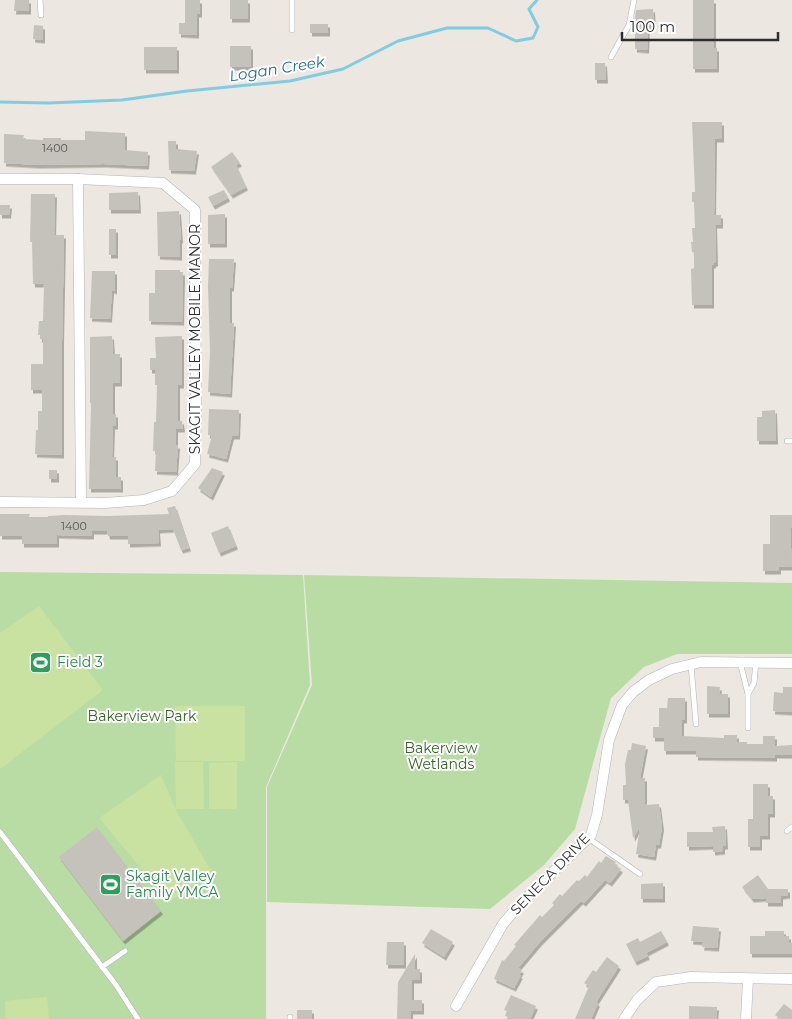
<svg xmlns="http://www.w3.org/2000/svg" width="792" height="1019" font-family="Montserrat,sans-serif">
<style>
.green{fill:#b9dca4}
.pitch{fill:#c9e2a1}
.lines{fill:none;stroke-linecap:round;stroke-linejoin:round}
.stream{stroke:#80cce2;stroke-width:3}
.building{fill:#c5c2bc;filter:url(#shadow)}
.lane-casing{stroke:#b1b3bb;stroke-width:6}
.street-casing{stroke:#b1b3bb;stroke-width:11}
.lane{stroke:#fff;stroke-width:5}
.street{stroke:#fff;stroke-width:10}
.labels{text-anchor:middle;stroke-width:4;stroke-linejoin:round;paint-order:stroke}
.number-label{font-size:11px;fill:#535251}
.street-label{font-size:14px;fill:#2d2d2d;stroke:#fff}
.leisure-label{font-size:14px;fill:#27864d;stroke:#fff;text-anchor:start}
.park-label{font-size:14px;fill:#336323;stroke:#fff}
.water-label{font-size:15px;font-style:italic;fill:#1d6d90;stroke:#fff}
</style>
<defs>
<filter id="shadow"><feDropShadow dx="2" dy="3.5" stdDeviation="0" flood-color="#0004"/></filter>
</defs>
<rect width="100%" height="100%" fill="#ece7e1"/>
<!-- green -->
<g class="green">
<polygon points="0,572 303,575 310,685 266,787 266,1019 0,1019"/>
<polygon points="304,575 792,583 792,654 677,654 644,667 611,698 575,829 544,865 490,909 267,902 267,787 312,685"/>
</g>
<!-- pitch -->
<g class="pitch">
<polygon points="39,606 103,690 0,769 0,633"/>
<polygon points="175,706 245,706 245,761 176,761"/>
<polygon points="175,762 203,762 204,809 176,809"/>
<polygon points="237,762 237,809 209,809 209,763"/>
<polygon points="161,775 176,810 211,871 169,902 99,818"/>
<polygon points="47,997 49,1019 6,1019 5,1001"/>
</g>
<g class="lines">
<!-- stream -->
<polyline class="stream" points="0,102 48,103 122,100 187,91 290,81 343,69 398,41 447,28 488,28 516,41 533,38 538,27 529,9 537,0"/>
</g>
<!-- building -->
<g class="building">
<polygon points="15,0 29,0 29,11 14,11"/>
<polygon points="185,0 200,0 200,14 197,14 197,35 179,34 179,23 185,23"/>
<rect x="230" y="0" width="18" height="19"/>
<polygon points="693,0 714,0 714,48 717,48 717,69 693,69"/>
<polygon points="653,9 654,26 648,26 647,50 635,49 635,18 636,10"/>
<rect x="310" y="24" width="18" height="9"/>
<polygon points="34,25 43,26 43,40 33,39"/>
<rect x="230" y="46" width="21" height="21"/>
<rect x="144" y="47" width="33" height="23"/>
<polygon points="595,63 605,63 606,80 595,80"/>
<polygon points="692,122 722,122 722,139 715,139 714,215 721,215 721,225 715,225 716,263 714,263 714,265 712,265 712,305 692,305 691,269 694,268 694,252 692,252 691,242 693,242 692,228 695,228 694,202 692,202 692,192 695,192"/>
<polygon points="85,131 125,133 125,150 148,152 147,166 104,164 38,165 4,163 4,134 24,135 23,139 43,140 43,138 61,138 61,140 85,140"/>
<polygon points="168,141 176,141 176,149 197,151 194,171 169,170"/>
<polygon points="232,152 240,163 236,165 246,187 231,195 211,167"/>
<polygon points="224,190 228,198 213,206 208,197"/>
<polygon points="138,192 139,210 109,210 109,193"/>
<polygon points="31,194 55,194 54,235 64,235 62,342 62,455 35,454 36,430 38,430 38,411 42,411 42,390 31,390 31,364 43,364 43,339 40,339 40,335 38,335 39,321 43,321 44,284 33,284 32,242 30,242"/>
<polygon points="0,205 10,205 9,215 0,215"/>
<polygon points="179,211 181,240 180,240 180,257 158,256 157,212"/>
<polygon points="225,214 225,244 208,244 208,215"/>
<rect x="109" y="229" width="7" height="26"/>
<polygon points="209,259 234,259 232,288 230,288 230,323 234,323 230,394 208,392 210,351 208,286"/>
<polygon points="155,270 180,270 180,272 183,272 182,322 149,321 149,293 155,293"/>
<polygon points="92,271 115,271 115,291 112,290 110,319 90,318"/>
<polygon points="112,336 113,354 120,354 120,383 113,383 113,414 116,414 116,426 113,426 112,457 116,457 116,477 121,477 121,489 89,489 91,403 90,403 90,337"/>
<polygon points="182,336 182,385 178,385 178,421 182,421 183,429 176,429 176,445 178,445 176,472 155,471 156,451 153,451 154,422 156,422 157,385 155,385 155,370 150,370 150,358 156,358 155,337"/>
<polygon points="209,409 239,410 238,436 232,436 226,459 207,454 212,435 208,435"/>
<polygon points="775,410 776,441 757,441 757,417 762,417 762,411"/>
<polygon points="212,468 223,472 211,497 198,488"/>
<rect x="49" y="470" width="8" height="9"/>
<polygon points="175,506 189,548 181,550 173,529 158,530 159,543 128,544 128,536 108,536 107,531 92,531 92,536 57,535 57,544 22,544 22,536 0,536 0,514 30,514 29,517 48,517 48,516 65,515 107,516 169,514 167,508"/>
<polygon points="770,515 792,515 792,528 790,528 792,567 779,567 779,571 763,571 763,544 770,544"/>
<polygon points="228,526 236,546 219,553 211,533"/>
<polygon points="707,686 720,687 719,694 728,694 728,714 707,714"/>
<polygon points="783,687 792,687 792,712 773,711 774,692 783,693"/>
<polygon points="668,698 685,698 685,720 682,720 682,736 724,738 724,735 737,735 737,742 747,742 747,744 763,744 763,736 775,736 775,746 792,745 792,755 775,755 775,758 696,757 696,751 664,751 664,738 653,738 653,727 659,727 659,708 667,708"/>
<polygon points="632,743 646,746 640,778 645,778 645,805 659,804 662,827 659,845 656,845 654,857 636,854 640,827 633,838 628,800 623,800 623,785 626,785 625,764 628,750 631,750"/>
<polygon points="753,784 768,784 768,796 773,796 773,814 768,814 768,836 760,836 760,847 748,847 748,819 753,819"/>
<polygon points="725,826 726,846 723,846 723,851 713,852 713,846 687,847 687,832 713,832 712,827"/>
<polygon points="97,827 161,911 123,941 59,857"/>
<polygon points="606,856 616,862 614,864 621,869 610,883 605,880 584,903 581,901 540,942 518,968 522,970 519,975 521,975 514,988 494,979 502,960 504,961 516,946 514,945 540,915 542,917 554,905 552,903 560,894 562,896 577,880 579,881 585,875 587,877 599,861 601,863"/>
<polygon points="758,875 768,889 788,889 788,895 781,896 781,903 766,903 766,898 752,899 742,887"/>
<polygon points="663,883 663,899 641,899 641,884"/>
<polygon points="693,926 719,928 717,948 702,947 703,942 691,941"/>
<polygon points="431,929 453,942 444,957 422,943"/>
<polygon points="661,931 667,942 646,953 648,956 635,962 626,944 638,938 640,942"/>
<polygon points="765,931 784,931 784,936 789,936 789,943 792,943 792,954 750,954 750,936 765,936"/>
<polygon points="387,942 404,942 404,965 386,965"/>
<polygon points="415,954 415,969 420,969 420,980 412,980 412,1000 422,1000 422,1011 411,1011 411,1019 397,1019 398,982"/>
<polygon points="607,957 619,966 596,1002 598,1003 591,1019 575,1019 589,986 584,983 593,970 596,972"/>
<polygon points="511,995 536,1006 530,1019 512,1019 505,1016 507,1011 504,1010"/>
<polygon points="784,1004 792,1010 792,1019 780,1019 775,1015"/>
<polygon points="689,1006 717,1007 716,1019 689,1019"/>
<rect x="297" y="1010" width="15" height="9"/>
</g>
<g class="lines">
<defs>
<g id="lane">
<polyline points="40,0 41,15"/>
<polyline points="292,0 292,30"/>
<polyline points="611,57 629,25 634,0"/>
<polyline points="787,441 792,441"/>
<polyline points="740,662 748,694 748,728"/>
<polyline points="691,665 696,724"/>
<polyline points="748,694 754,683 756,662"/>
<polyline points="787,831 792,827"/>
<polyline points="0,832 116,985 138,1019"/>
<polyline points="588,838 640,874"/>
<polyline points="102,967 125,951"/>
<polyline points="290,1017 290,1019"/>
</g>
<g id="street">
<polyline points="0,179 78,179 163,183 195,210 196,417 195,464 172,491 144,500 105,503 0,502"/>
<polyline points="78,179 81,502"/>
<polyline points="456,1006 503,924 520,904 591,835 597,815 609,740 622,705 633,692 649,680 672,669 701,662 792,663"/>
<polyline points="624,1019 637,1000 656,982 691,977 792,979"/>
<polyline points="746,1019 748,979"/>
</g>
</defs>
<!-- lane casing -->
<use href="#lane" class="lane-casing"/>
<!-- street casing -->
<use href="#street" class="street-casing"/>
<!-- lane -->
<use href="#lane" class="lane"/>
<!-- street -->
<use href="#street" class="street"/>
</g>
<!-- icons -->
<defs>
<symbol id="stadium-square" viewBox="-11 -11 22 22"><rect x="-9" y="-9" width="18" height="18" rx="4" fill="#2e9e5b" stroke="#fff"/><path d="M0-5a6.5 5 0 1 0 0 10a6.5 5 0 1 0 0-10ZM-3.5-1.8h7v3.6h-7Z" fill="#fff"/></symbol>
</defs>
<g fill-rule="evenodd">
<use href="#stadium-square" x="28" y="650" width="25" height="25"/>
<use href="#stadium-square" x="98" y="872" width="25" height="25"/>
</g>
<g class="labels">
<!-- number labels -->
<g class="number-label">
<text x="55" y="152">1400</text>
<text x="74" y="530">1400</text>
</g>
<!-- street labels -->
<g class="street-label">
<text transform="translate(195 339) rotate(-90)" y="5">SKAGIT VALLEY MOBILE MANOR</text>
<text transform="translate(550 874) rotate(-46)" y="5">SENECA DRIVE</text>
</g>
<!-- leisure labels -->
<g class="leisure-label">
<text x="57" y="667">Field 3</text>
<text x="126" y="881">Skagit Valley<tspan x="126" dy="16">Family YMCA</tspan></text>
</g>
<!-- park labels -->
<g class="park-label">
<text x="142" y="721">Bakerview Park</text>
<text x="441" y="753">Bakerview<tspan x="441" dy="16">Wetlands</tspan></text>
</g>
<!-- water labels -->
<g class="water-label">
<text transform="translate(277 69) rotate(-9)" y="5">Logan Creek</text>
</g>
</g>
<!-- scale -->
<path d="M622 32v8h156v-8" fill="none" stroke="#2d2d2d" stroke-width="2.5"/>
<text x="630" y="32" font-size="15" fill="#2d2d2d" stroke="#ffffff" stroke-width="4" paint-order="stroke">100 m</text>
</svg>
